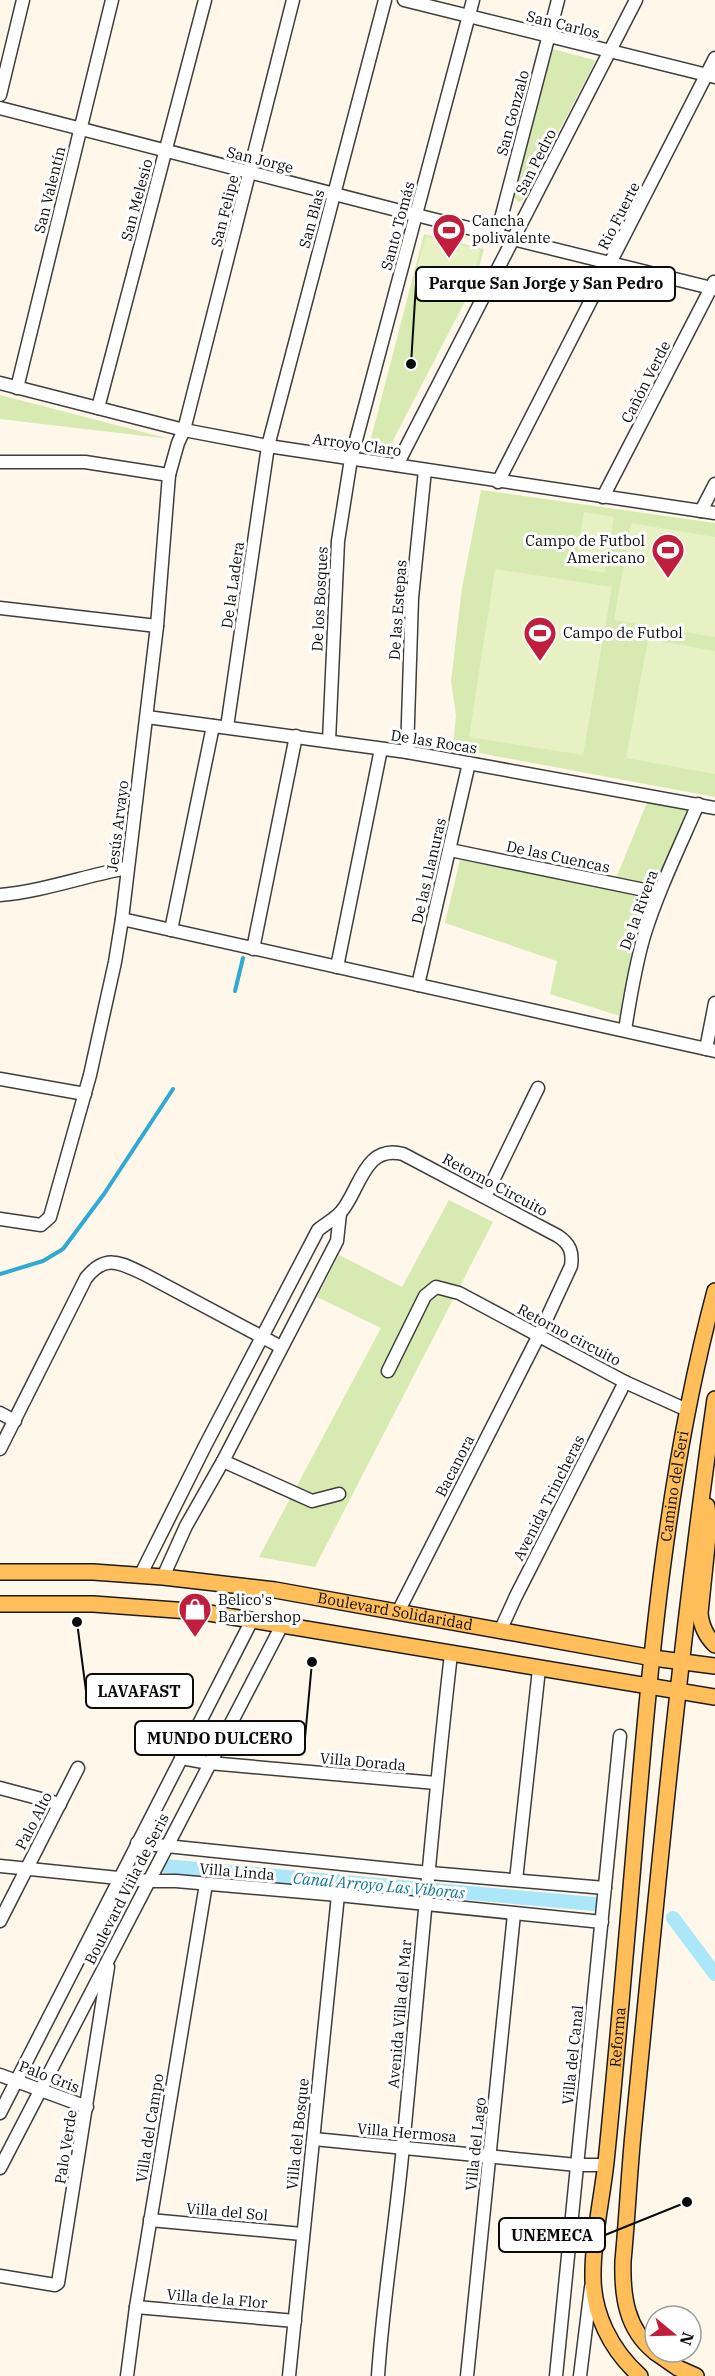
<svg xmlns="http://www.w3.org/2000/svg" width="715" height="2376" font-family="'IBM Plex Serif',serif">
<style>
.green{fill:#d7eab1}
.pitch{fill:#e8f1c4}
.lines{fill:none;stroke-linecap:round;stroke-linejoin:round}
.stream{stroke:#2faad3;stroke-width:4}
.canal{stroke:#abe7f9;stroke-width:14}
.minor-casing{stroke:#3e3e3e;stroke-width:15}
.major-casing{stroke:#1c1c1c;stroke-width:18}
.minor{stroke:#fff;stroke-width:12}
.major{stroke:#ffbe59;stroke-width:15}
.labels{text-anchor:middle;stroke-width:6;stroke-linejoin:round;paint-order:stroke}
.street-label{font-size:15px;fill:#0b0b0b;stroke:#fff}
.poi-label{font-size:15px;fill:#0b0b0b;stroke:#fff;text-anchor:start}
.water-label{font-size:16px;font-style:italic;fill:#1077a1;stroke:#fff}
.leader{fill:none;stroke:#0b0b0b;stroke-width:2}
.callout-dot{fill:#0b0b0b;stroke:#fff;stroke-width:2}
.callout{fill:#fff;stroke:#0b0b0b;stroke-width:2}
.callout-label{font-size:16px;text-anchor:middle;font-weight:bold;fill:#0b0b0b}
</style>
<rect width="100%" height="100%" fill="#fff7e9"/>
<!-- green -->
<g class="green">
<polygon points="553,49 594,60 595,62 523,200 518,202 514,197"/>
<polygon points="424,234 484,249 475,282 388,450 369,446"/>
<polygon points="0,395 170,439 0,419"/>
<polygon points="481,490 715,523 715,797 453,748 456,715 451,681 462,588"/>
<polygon points="648,800 692,807 634,942 620,1016 550,994 557,961 445,923 460,860 612,888"/>
<polygon points="449,1200 493,1222 315,1567 259,1557 381,1328 317,1297 339,1255 402,1287"/>
</g>
<!-- pitch -->
<g class="pitch">
<polygon points="426,236 480,250 472,282 417,268"/>
<polygon points="584,512 614,517 605,573 575,568"/>
<polygon points="631,523 715,537 715,637 614,620"/>
<polygon points="495,569 612,587 583,755 469,737"/>
<polygon points="648,639 715,651 715,774 626,758"/>
</g>
<g class="lines">
<!-- stream -->
<g class="stream">
<polyline points="235,991 243,958"/>
<polyline points="0,1274 43,1261 63,1249 104,1194 173,1089"/>
</g>
<!-- canal -->
<g class="canal">
<polyline points="164,1866 594,1904"/>
<polyline points="673,1918 715,1974"/>
</g>
<defs>
<g id="minor">
<polyline points="404,0 715,77"/>
<polyline points="0,95 23,0"/>
<polyline points="0,108 416,215 715,289"/>
<polyline points="497,234 558,0"/>
<polyline points="0,383 184,430 268,446 715,513"/>
<polyline points="17,388 112,0"/>
<polyline points="98,408 205,0"/>
<polyline points="0,462 85,462 169,475"/>
<polyline points="397,465 636,0"/>
<polyline points="498,482 715,58"/>
<polyline points="603,497 714,282"/>
<polyline points="701,511 715,484"/>
<polyline points="0,608 157,626"/>
<polyline points="147,717 407,752 715,808"/>
<polyline points="227,727 268,446 385,0"/>
<polyline points="329,741 338,541 351,459 473,0"/>
<polyline points="407,752 412,598 425,470"/>
<polyline points="450,850 659,893"/>
<path d="M 0,895 C 44,891 84,876 127,868"/>
<polyline points="122,919 715,1051"/>
<polyline points="171,930 213,726"/>
<polyline points="253,949 296,736"/>
<polyline points="337,967 381,749"/>
<polyline points="418,985 469,763"/>
<path d="M 625,1030 C 630,998 635,967 644,936 C 658,891 679,848 698,804"/>
<polyline points="706,1049 715,1003"/>
<polyline points="0,1079 85,1094"/>
<polyline points="485,1197 538,1088"/>
<polyline points="0,1219 41,1225 50,1217 90,1075 115,962 122,919 157,626 169,475 178,443 184,430 293,0"/>
<polyline points="388,1371 425,1296 436,1287 459,1293 625,1382 687,1410"/>
<polyline points="0,1413 15,1421"/>
<path d="M 0,1449 L 86,1278 C 106,1253 120,1263 144,1274 L 281,1347"/>
<polyline points="223,1461 312,1501 339,1494"/>
<path d="M 140,1576 L 205,1446 L 318,1230 C 325,1224 335,1219 341,1212 C 360,1190 364,1144 403,1154 L 558,1236 C 570,1244 573,1252 571,1266 L 539,1335 L 398,1612"/>
<polyline points="163,1577 186,1526 223,1461 337,1241 340,1213"/>
<polyline points="501,1629 516,1596 625,1382"/>
<polyline points="181,1758 209,1763 436,1783"/>
<polyline points="0,1788 60,1804"/>
<polyline points="137,1843 430,1873 605,1888"/>
<polyline points="0,1866 148,1881 176,1881 338,1895 602,1922"/>
<polyline points="516,1880 539,1669"/>
<polyline points="0,1921 78,1768"/>
<polyline points="0,2075 87,2107"/>
<polyline points="0,2113 252,1620"/>
<polyline points="314,2139 577,2165 605,2165"/>
<polyline points="0,2168 282,1625"/>
<polyline points="150,2220 302,2234"/>
<polyline points="0,2276 55,2285 58,2283 108,1967"/>
<polyline points="136,2307 295,2321"/>
<polyline points="127,2376 136,2307 206,1884"/>
<path d="M 289,2376 C 305,2216 321,2056 338,1895"/>
<path d="M 378,2376 C 383,2299 396,2223 403,2146 C 419,1982 432,1818 451,1654"/>
<polyline points="467,2376 514,1914"/>
<polyline points="556,2376 620,1736"/>
<polyline points="580,2376 591,2287"/>
</g>
<g id="major">
<path d="M 707,1506 L 709,1526 L 700,1613 C 701,1626 706,1636 715,1645"/>
<path id="s1" d="M 0,1572 L 93,1572 L 163,1577 L 275,1590 L 653,1658 L 715,1666"/>
<polyline points="0,1604 93,1604 203,1612 715,1697"/>
<path d="M 655,2352 C 626,2329 622,2295 623,2261 C 627,2219 629,2176 633,2134 C 657,1889 680,1643 715,1399"/>
<polyline points="655,2352 678,2368 696,2376"/>
<path id="s2" d="M 640,2376 C 611,2350 592,2313 593,2273 C 593,2236 602,2199 606,2162 C 613,2094 619,2026 625,1957 C 645,1734 657,1508 715,1291"/>
</g>
</defs>
<!-- minor casing -->
<use href="#minor" class="minor-casing"/>
<!-- major casing -->
<use href="#major" class="major-casing"/>
<!-- minor -->
<use href="#minor" class="minor"/>
<!-- major -->
<use href="#major" class="major"/>
</g>
<!-- icons -->
<defs>
<symbol id="stadium-pin" viewBox="-11 -11 22 30"><path d="M0 17L-7.5 6A9.5 9.5 0 1 1 7.5 6Z" fill="#c01e3d" stroke="#fff"/><path d="M0-5a6.5 5 0 1 0 0 10a6.5 5 0 1 0 0-10ZM-3.5-1.8h7v3.6h-7Z" fill="#fff"/></symbol>
<symbol id="shop-pin" viewBox="-11 -11 22 30"><path d="M0 17L-7.5 6A9.5 9.5 0 1 1 7.5 6Z" fill="#c01e3d" stroke="#fff"/><path d="M-5-2.5h2.3a2.7 3.5 0 0 1 5.4 0H5L5.5 6h-11ZM-1.5-2.5h3a1.5 2.3 0 0 0-3 0Z" fill="#fff"/></symbol>
</defs>
<g fill-rule="evenodd">
<use href="#stadium-pin" x="430" y="211" width="38" height="52"/>
<use href="#stadium-pin" x="649" y="531" width="38" height="52"/>
<use href="#stadium-pin" x="521" y="614" width="38" height="52"/>
<use href="#shop-pin" x="176" y="1590" width="38" height="52"/>
</g>
<g class="labels">
<!-- street labels -->
<g class="street-label">
<text transform="translate(563 25) rotate(14)" y="5">San Carlos</text>
<text transform="translate(513 113) rotate(-75)" y="5">San Gonzalo</text>
<text transform="translate(260 160) rotate(14)" y="5">San Jorge</text>
<text transform="translate(536 162) rotate(-63)" y="5">San Pedro</text>
<text transform="translate(50 190) rotate(-76)" y="5">San Valentín</text>
<text transform="translate(137 200) rotate(-75)" y="5">San Melesio</text>
<text transform="translate(225 211) rotate(-76)" y="5">San Felipe</text>
<text transform="translate(619 216) rotate(-63)" y="5">Rio Fuerte</text>
<text transform="translate(312 219) rotate(-75)" y="5">San Blas</text>
<text transform="translate(398 226) rotate(-75)" y="5">Santo Tomás</text>
<text transform="translate(646 382) rotate(-63)" y="5">Cañón Verde</text>
<text transform="translate(357 445) rotate(8)" y="5">Arroyo Claro</text>
<text transform="translate(233 585) rotate(-82)" y="5">De la Ladera</text>
<text transform="translate(320 599) rotate(-87)" y="5">De los Bosques</text>
<text transform="translate(398 610) rotate(-86)" y="5">De las Estepas</text>
<text transform="translate(434 742) rotate(9)" y="5">De las Rocas</text>
<text transform="translate(118 826) rotate(-83)" y="5">Jesús Arvayo</text>
<text transform="translate(558 857) rotate(12)" y="5">De las Cuencas</text>
<text transform="translate(429 871) rotate(-77)" y="5">De las Llanuras</text>
<text transform="translate(639 910) rotate(-70)" y="5">De la Rivera</text>
<text transform="translate(495 1185) rotate(28)" y="5">Retorno Circuito</text>
<text transform="translate(569 1335) rotate(28)" y="5">Retorno circuito</text>
<text transform="translate(455 1466) rotate(-63)" y="5">Bacanora</text>
<text dy="5" stroke="none"><textPath href="#s2" startOffset="908">Camino del Seri</textPath></text>
<text transform="translate(549 1498) rotate(-63)" y="5">Avenida Trincheras</text>
<text dy="5" stroke="none"><textPath href="#s1" startOffset="398">Boulevard Solidaridad</textPath></text>
<text transform="translate(363 1762) rotate(5)" y="5">Villa Dorada</text>
<text transform="translate(34 1821) rotate(-63)" y="5">Palo Alto</text>
<text transform="translate(237 1872) rotate(5)" y="5">Villa Linda</text>
<text transform="translate(127 1889) rotate(-63)" y="5">Boulevard Viila de Seris</text>
<text transform="translate(400 2014) rotate(-85)" y="5">Avenida Villa del Mar</text>
<text dy="5" stroke="none"><textPath href="#s2" startOffset="354">Reforma</textPath></text>
<text transform="translate(573 2055) rotate(-84)" y="5">Villa del Canal</text>
<text transform="translate(49 2077) rotate(21)" y="5">Palo Gris</text>
<text transform="translate(150 2128) rotate(-81)" y="5">Villa del Campo</text>
<text transform="translate(407 2133) rotate(5)" y="5">Villa Hermosa</text>
<text transform="translate(298 2134) rotate(-84)" y="5">Villa del Bosque</text>
<text transform="translate(476 2144) rotate(-84)" y="5">Villa del Lago</text>
<text transform="translate(66 2147) rotate(-81)" y="5">Palo Verde</text>
<text transform="translate(227 2212) rotate(5)" y="5">Villa del Sol</text>
<text transform="translate(217 2299) rotate(5)" y="5">Villa de la Flor</text>
</g>
<!-- poi labels -->
<g class="poi-label">
<text x="472" y="226">Cancha<tspan x="472" dy="17">polivalente</tspan></text>
<text x="645" y="546" text-anchor="end">Campo de Futbol<tspan x="645" dy="17">Americano</tspan></text>
<text x="563" y="638">Campo de Futbol</text>
<text x="218" y="1605">Belico's<tspan x="218" dy="17">Barbershop</tspan></text>
</g>
<!-- water labels -->
<g class="water-label">
<text transform="translate(379 1885) rotate(5)" y="6">Canal Arroyo Las Viboras</text>
</g>
</g>
<!-- callouts -->
<path class="leader" d="M411 364L416 284M77 1622L86 1691M312 1662L305 1738M687 2202L605 2235"/>
<g class="callout-dot">
<circle cx="411" cy="364" r="6"/>
<circle cx="77" cy="1622" r="6"/>
<circle cx="312" cy="1662" r="6"/>
<circle cx="687" cy="2202" r="6"/>
</g>
<g class="callout">
<rect x="416" y="267" width="259" height="34" rx="6"/>
<rect x="86" y="1674" width="107" height="34" rx="6"/>
<rect x="135" y="1721" width="170" height="34" rx="6"/>
<rect x="499" y="2218" width="106" height="34" rx="6"/>
</g>
<g class="callout-label">
<text x="546" y="289">Parque San Jorge y San Pedro</text>
<text x="139" y="1697">LAVAFAST</text>
<text x="220" y="1744">MUNDO DULCERO</text>
<text x="552" y="2241">UNEMECA</text>
</g>
<!-- north arrow -->
<g transform="translate(673 2334) rotate(109)"><circle r="28" fill="#ffffff" stroke="#9d9d9d" stroke-width="1.5"/>
<path d="M0-4.5L10 22L0 15L-10 22Z" fill="#c01e3d"/>
<text y="-9" font-size="16" font-weight="bold" text-anchor="middle" fill="#0b0b0b">N</text>
</g>
</svg>
